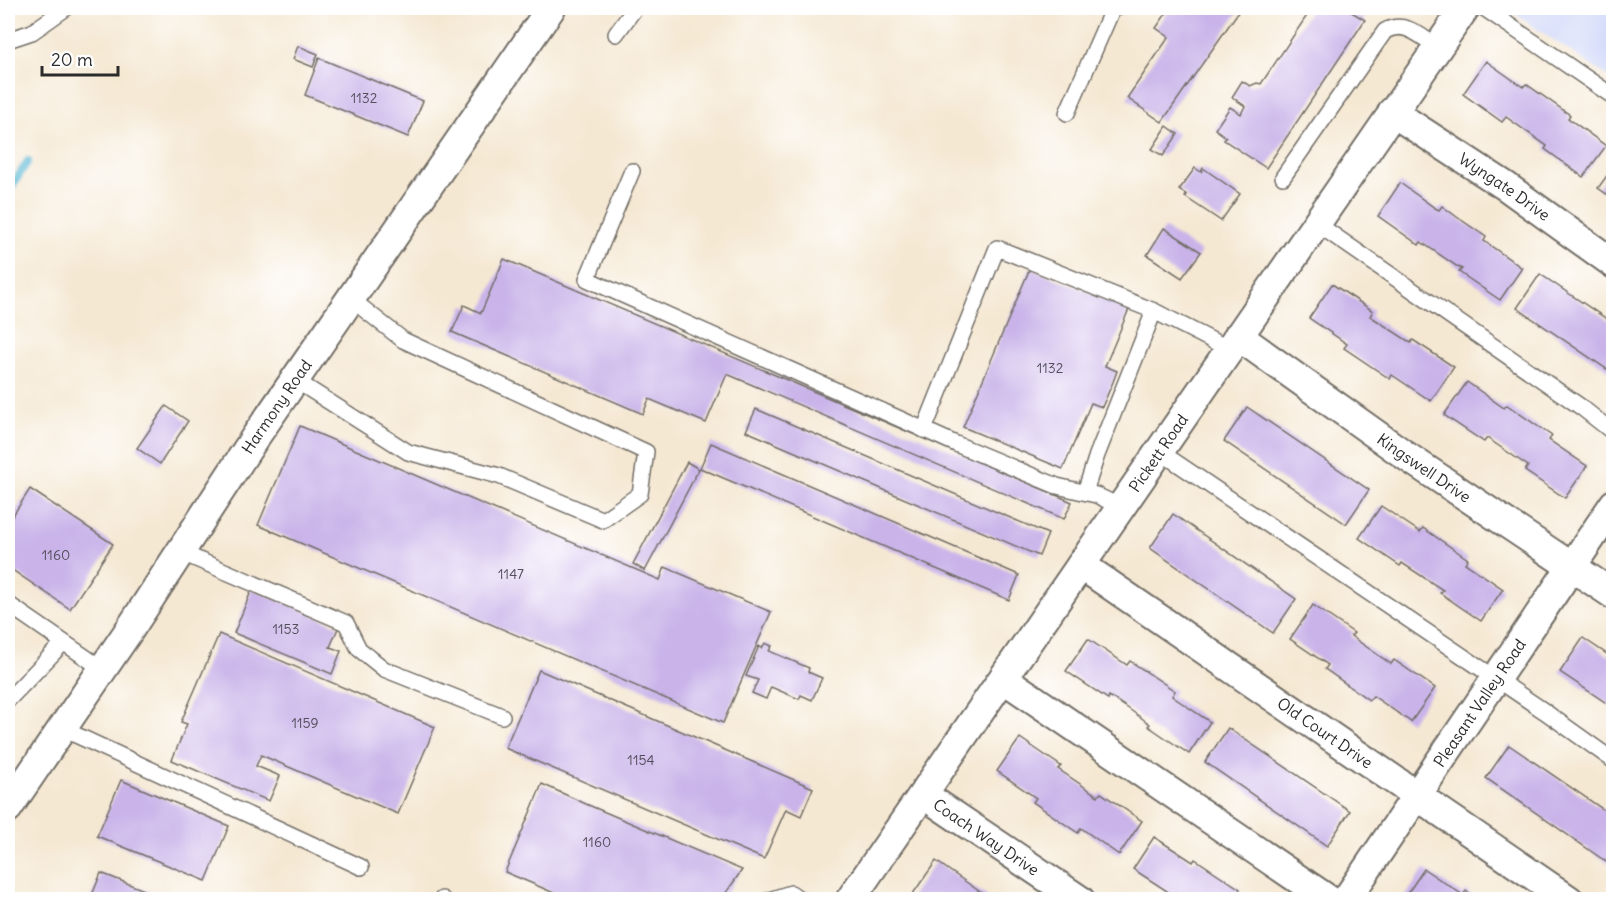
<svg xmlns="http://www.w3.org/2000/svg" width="1621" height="907" font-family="Delius,sans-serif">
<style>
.built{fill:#d1d9f9}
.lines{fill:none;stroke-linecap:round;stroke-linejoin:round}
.stream{stroke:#54b6d3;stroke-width:8}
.building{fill:#c9b3e9}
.service-casing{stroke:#726d66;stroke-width:18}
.minor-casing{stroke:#726d66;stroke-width:32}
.service{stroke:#fff;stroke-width:15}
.minor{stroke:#fff;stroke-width:28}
.labels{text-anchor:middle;stroke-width:4.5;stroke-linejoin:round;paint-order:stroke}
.number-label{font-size:14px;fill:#524d5a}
.street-label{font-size:16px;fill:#2b2b2b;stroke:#fff}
</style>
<rect width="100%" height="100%" fill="#fff"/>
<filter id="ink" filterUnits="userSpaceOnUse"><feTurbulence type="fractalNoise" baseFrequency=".0167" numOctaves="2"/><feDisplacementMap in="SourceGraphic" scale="12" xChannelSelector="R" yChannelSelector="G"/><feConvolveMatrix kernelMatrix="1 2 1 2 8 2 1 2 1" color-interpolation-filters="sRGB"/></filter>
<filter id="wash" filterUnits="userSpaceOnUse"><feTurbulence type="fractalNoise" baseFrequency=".008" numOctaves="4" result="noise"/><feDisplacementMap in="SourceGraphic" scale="24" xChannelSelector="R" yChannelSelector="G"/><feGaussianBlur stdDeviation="1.35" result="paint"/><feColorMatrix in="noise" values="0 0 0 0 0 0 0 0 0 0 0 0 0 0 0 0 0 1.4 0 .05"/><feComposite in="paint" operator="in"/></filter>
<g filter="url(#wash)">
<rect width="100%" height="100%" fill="#f5e8d3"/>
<!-- built -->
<polygon class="built" points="1506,8 1613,8 1613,80"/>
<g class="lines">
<!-- stream -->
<polyline class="stream" points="8,192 28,161"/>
</g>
<g id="blocks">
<!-- building -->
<g class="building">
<polygon points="1170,8 1184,8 1188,10 1190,8 1241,8 1162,122 1127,98 1169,37 1156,28"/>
<polygon points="1312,8 1338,8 1342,11 1345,8 1365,20 1266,168 1224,140 1226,137 1215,129 1230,107 1241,114 1245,106 1232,97 1242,81 1250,86 1257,83 1261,84"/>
<polygon points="298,46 318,54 313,67 293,59"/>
<polygon points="319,58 423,101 408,137 305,95"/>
<polygon points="1486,61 1523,87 1526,84 1570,115 1568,118 1606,146 1583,177 1545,149 1547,146 1506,117 1502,122 1463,94"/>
<polygon points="1167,126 1178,134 1163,156 1152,149"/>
<polygon points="1614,166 1614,199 1598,188"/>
<polygon points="1195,168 1201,172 1203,168 1240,194 1221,221 1185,197 1187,195 1179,190"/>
<polygon points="1400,183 1435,208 1439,210 1442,206 1457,217 1486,237 1484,241 1522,268 1500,300 1459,272 1462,269 1458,267 1421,242 1419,245 1378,216"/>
<polygon points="1164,228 1201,252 1182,278 1147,255"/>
<polygon points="504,259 1072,502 1064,519 727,374 706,423 649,399 643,414 452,332 464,305 481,313"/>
<polygon points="1030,268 1129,309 1105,366 1117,371 1113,382 1102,407 1091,403 1063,469 963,427"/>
<polygon points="1540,274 1614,324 1614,374 1517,308"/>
<polygon points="1332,284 1373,311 1370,316 1411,343 1413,340 1454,367 1431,401 1392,375 1390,379 1344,348 1347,344 1309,318"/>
<polygon points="1467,382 1504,408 1507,405 1549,434 1552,436 1549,440 1587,466 1565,498 1525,471 1528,466 1512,455 1487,438 1484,442 1444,415"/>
<polygon points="166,406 188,421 160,464 137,448"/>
<polygon points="1247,407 1369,490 1346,524 1224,441"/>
<polygon points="756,409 1048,534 1039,556 746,431"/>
<polygon points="300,426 660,580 665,567 771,612 723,723 258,525"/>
<polygon points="711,443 1019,575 1009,600 700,468"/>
<polygon points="687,462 699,469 645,571 633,564"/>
<polygon points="30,489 113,544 70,609 8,567 8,523"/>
<polygon points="1381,506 1420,532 1423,528 1465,557 1468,559 1465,563 1503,589 1481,621 1440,593 1443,590 1402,563 1400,566 1359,538"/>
<polygon points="1173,514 1296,599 1273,633 1150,548"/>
<polygon points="252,589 339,626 330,647 341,651 332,674 234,633"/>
<polygon points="1313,605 1354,633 1351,636 1391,664 1394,660 1435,688 1411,722 1373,696 1369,700 1325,669 1328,665 1290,639"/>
<polygon points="219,634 435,727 398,814 261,755 256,766 280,776 269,801 172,760 187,724 181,722"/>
<polygon points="1583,638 1614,659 1614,708 1560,672"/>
<polygon points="1088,639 1127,665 1130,661 1175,691 1172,696 1173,697 1210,722 1189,754 1148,726 1150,724 1126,707 1109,696 1108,699 1066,671"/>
<polygon points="765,643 772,646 769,651 809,668 808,672 822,678 812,700 801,695 799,699 771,687 766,699 752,693 758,680 746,676 759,646 762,648"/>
<polygon points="539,670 813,788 801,816 786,809 764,859 505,748"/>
<polygon points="1228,728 1350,811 1327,846 1205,762"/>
<polygon points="1020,738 1061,766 1058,769 1098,796 1101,793 1142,821 1119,855 1081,828 1078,833 1033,802 1036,798 997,771"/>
<polygon points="1509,745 1614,817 1614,854 1608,863 1486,778"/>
<polygon points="121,780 229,826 206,881 97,836"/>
<polygon points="542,784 586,804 742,870 721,900 570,900 531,883 505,872"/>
<polygon points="1154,837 1193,862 1195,859 1240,889 1238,893 1247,900 1186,900 1175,892 1173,895 1133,869"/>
<polygon points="936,861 950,871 992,900 919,900 912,895"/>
<polygon points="1424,869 1463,895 1466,891 1478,900 1403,900"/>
<polygon points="101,873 167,899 166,900 90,900"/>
</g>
</g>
</g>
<g filter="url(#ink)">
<use href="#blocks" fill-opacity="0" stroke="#726d66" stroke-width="1.5"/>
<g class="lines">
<defs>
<g id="service">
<polyline points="1484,8 1614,97"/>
<polyline points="616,34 635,8"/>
<polyline points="8,40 32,32 66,8"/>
<polyline points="1067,113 1112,10 1117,8"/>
<polyline points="632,171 587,279 956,444 1057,486 1096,495 1121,507"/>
<path d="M 1283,177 L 1385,31 C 1405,20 1420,36 1437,47"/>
<polyline points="1316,223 1581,407 1614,433"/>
<polyline points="295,380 408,452 499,476 603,520 640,494 646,452 403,340 351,299"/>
<polyline points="924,430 997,248 1154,311 1229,349"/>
<polyline points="1159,451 1544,711 1614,761"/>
<polyline points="1085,492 1097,455 1154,311"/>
<polyline points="180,552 346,623 359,649 384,669 502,716"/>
<polyline points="8,604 101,668"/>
<polyline points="8,700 63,643"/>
<polyline points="61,728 361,867"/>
<polyline points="442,899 443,900"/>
<polyline points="769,900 791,893 801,900"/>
</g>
<g id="minor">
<path id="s1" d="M 1392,112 L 1507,187 L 1614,264"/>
<path id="s2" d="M 1238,336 L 1409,458 L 1614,595"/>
<path id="s3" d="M 1081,565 L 1569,900"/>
<polyline points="1004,679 1329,900"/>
<path id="s4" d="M 924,795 L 1080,900"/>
<path id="s5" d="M 8,808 L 130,629 L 256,436 L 551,8"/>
<path id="s6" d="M 850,900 L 1465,8"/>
<path id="s7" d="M 1346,900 L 1614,504"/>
</g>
</defs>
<!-- service casing -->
<use href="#service" class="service-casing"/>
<!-- minor casing -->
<use href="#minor" class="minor-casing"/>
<!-- service -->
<use href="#service" class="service"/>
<!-- minor -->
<use href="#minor" class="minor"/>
</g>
</g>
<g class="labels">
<!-- number labels -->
<g class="number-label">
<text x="364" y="103">1132</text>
<text x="1050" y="373">1132</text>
<text x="56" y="560">1160</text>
<text x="511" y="579">1147</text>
<text x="286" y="634">1153</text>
<text x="305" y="728">1159</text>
<text x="641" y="765">1154</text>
<text x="597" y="847">1160</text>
</g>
<!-- street labels -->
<g class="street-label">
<text dy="6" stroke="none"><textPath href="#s1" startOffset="135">Wyngate Drive</textPath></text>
<text dy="6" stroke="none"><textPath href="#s5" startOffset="483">Harmony Road</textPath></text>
<text dy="6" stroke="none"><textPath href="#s6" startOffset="543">Pickett Road</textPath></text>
<text dy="6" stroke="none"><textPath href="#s2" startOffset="228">Kingswell Drive</textPath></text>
<text dy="6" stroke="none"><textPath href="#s7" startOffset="238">Pleasant Valley Road</textPath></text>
<text dy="6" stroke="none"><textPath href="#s3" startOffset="296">Old Court Drive</textPath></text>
<text dy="6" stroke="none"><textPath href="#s4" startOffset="75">Coach Way Drive</textPath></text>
</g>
</g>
<!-- margin -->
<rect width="1621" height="907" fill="none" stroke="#fff" stroke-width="30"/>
<!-- scale -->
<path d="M42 66v9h76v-9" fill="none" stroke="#2b2b2b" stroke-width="3"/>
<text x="51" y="66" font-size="18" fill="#2b2b2b" stroke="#ffffff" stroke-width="4.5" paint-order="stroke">20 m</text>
</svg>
